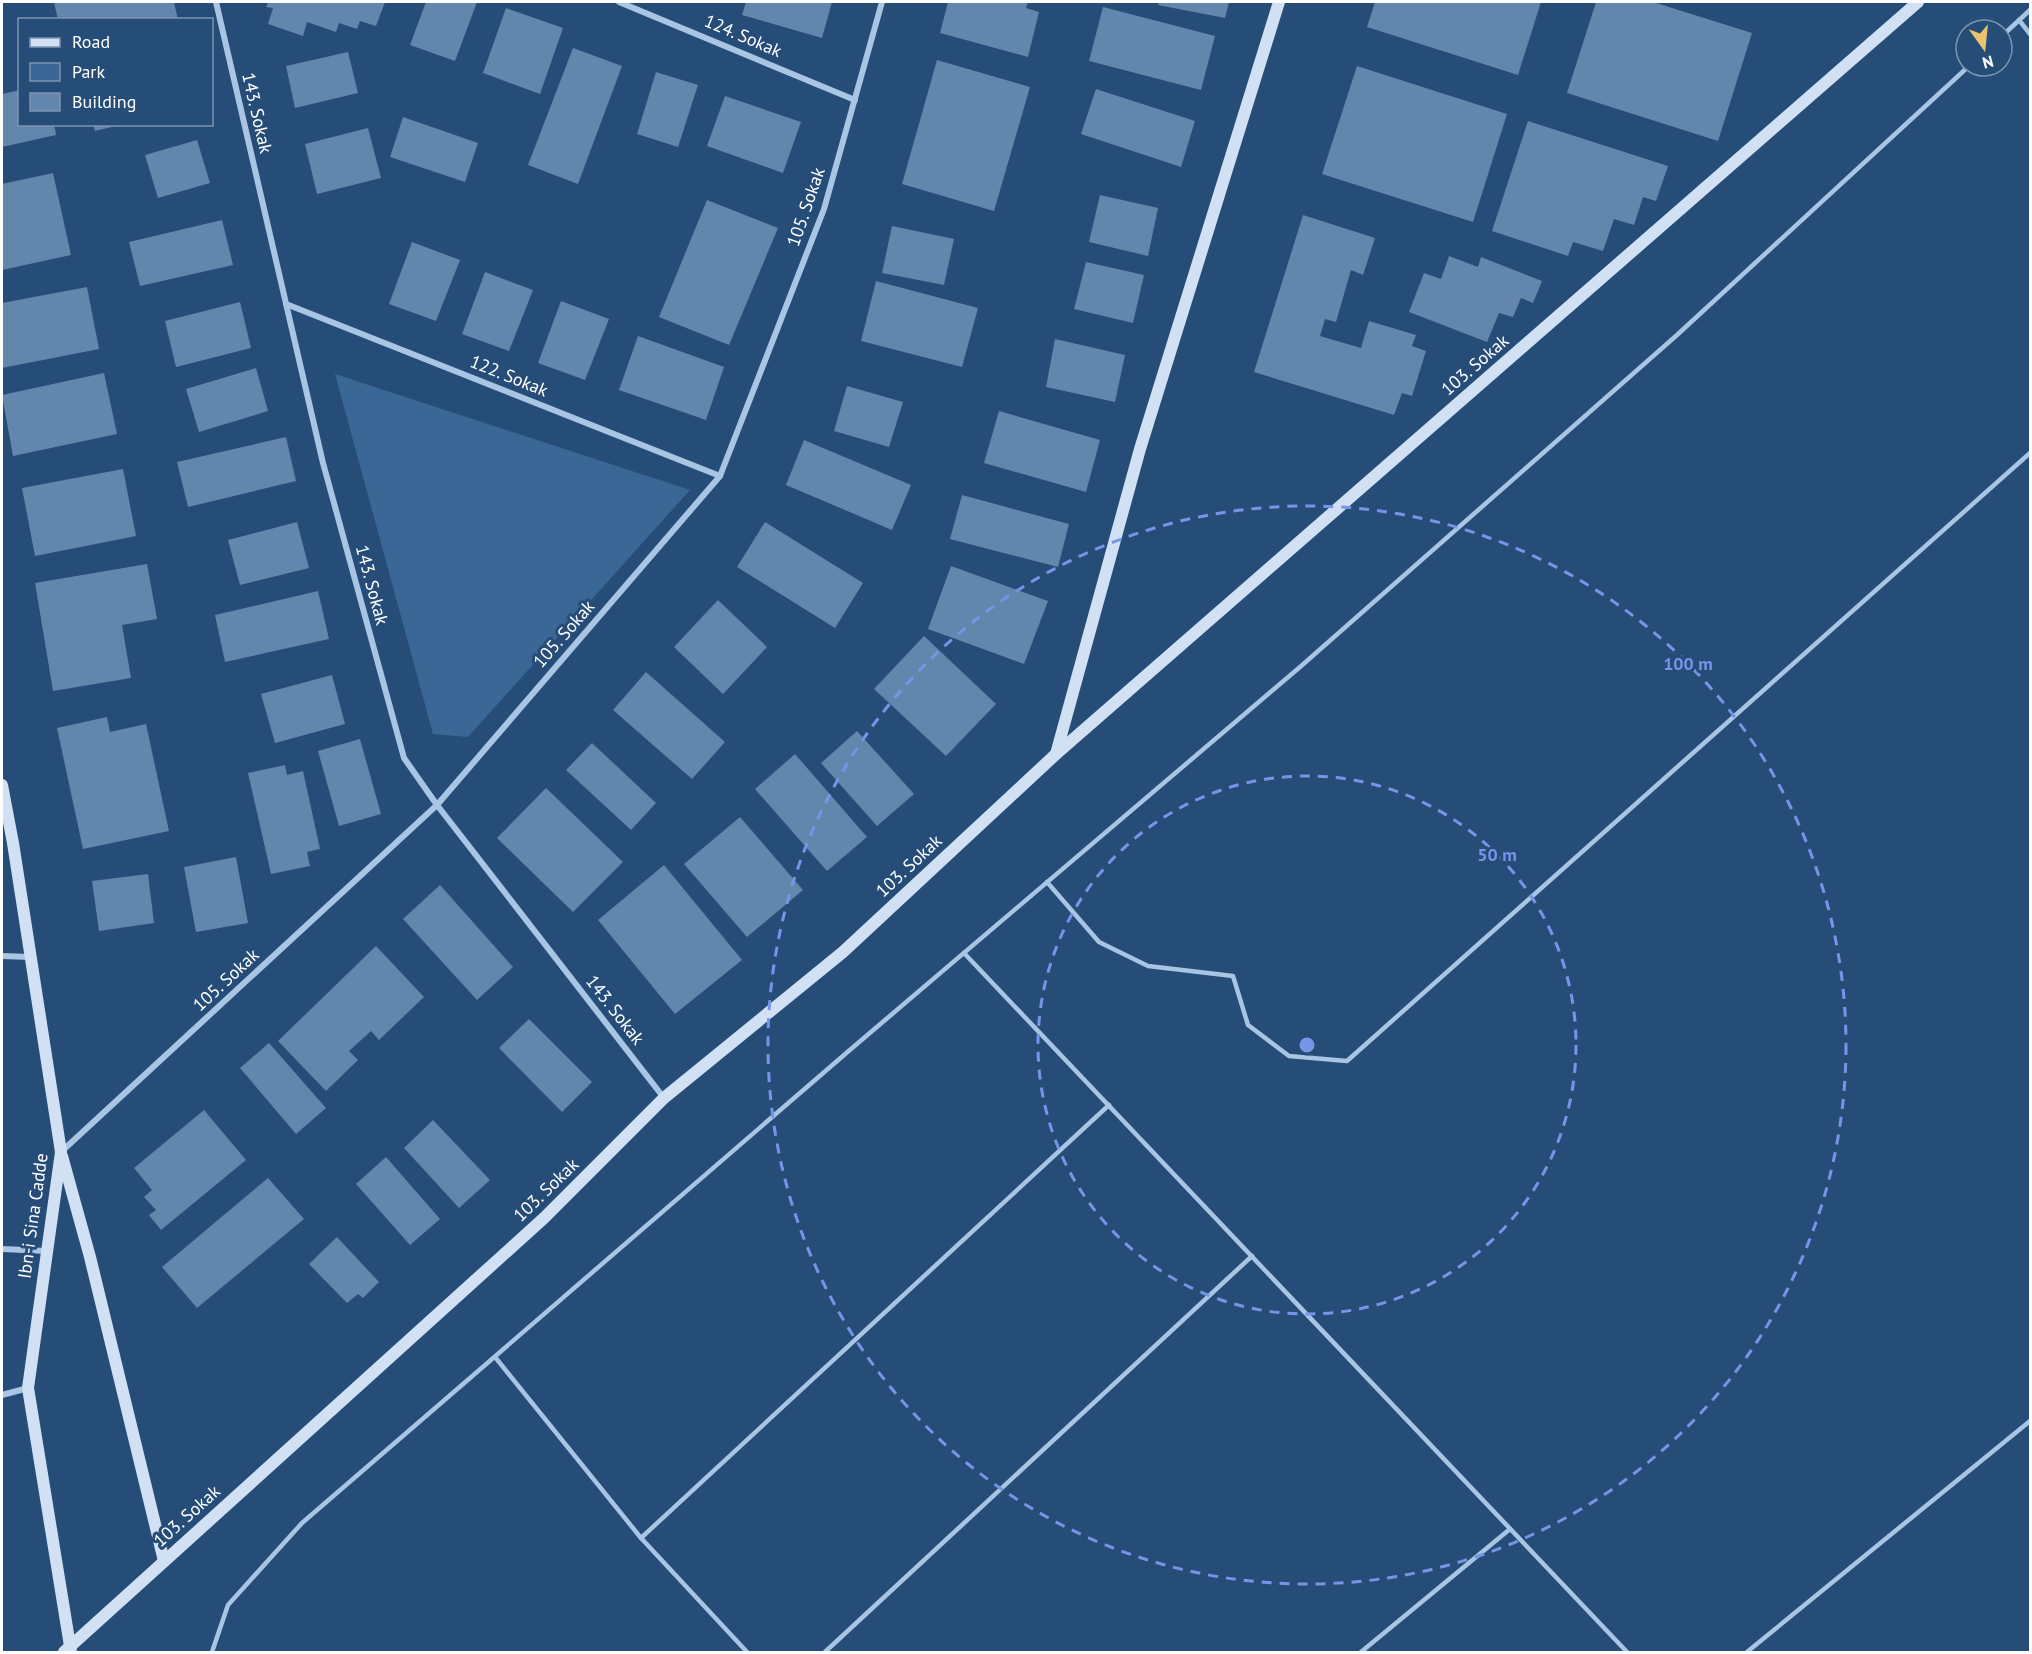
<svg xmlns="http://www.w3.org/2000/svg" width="2032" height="1654" font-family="'PT Sans',sans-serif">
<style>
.green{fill:#3a6795}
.building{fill:#6386ac}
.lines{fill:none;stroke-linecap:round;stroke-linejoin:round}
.lane{stroke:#a8c5e3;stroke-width:4.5}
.street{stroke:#a8c5e3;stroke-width:6}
.secondary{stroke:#d1e1f3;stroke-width:12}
.ring{fill:none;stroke:#7795e8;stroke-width:3;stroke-dasharray:10 8}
.labels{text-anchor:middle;stroke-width:6;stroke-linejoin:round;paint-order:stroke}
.street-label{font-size:18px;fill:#fff;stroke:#264d78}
.centre{fill:#7795e8;stroke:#264d78;stroke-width:3}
.ring-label{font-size:18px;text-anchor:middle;font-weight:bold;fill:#7795e8;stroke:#264d78;stroke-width:6;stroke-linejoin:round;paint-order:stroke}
</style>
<rect width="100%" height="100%" fill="#264d78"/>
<!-- green -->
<polygon class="green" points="335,374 690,490 468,737 433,734"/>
<!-- building -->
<g class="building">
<polygon points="54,2 174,2 178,20 58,20"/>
<polygon points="268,2 385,2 376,26 360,21 357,29 339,23 336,32 307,22 303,36 268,24 273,8 266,7"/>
<polygon points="426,2 477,2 455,61 410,45"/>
<polygon points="746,2 832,2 822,38 742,15"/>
<polygon points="948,2 1028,2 1026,8 1039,12 1028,57 940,33"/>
<polygon points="1159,2 1229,2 1225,18 1158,5"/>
<polygon points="1375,2 1541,2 1518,75 1367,27"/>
<polygon points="1596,2 1653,2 1752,33 1718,141 1567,93"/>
<polygon points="1103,7 1215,36 1201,90 1089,61"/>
<polygon points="506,8 563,28 540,94 483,73"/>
<polygon points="573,48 622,66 578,184 528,165"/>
<polygon points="348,52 358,93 295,108 286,66"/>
<polygon points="937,60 1030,87 994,211 902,184"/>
<polygon points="1357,66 1507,114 1473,222 1322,174"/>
<polygon points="656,72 698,85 678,147 637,134"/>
<polygon points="1096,89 1195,121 1181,167 1081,134"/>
<polygon points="20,90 20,124 54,124 56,135 2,147 2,94"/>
<polygon points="725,96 801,122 783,173 707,146"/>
<polygon points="403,117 478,143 465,182 390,157"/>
<polygon points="1528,121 1668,166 1656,201 1643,197 1634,225 1614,219 1603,251 1573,242 1568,256 1492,231"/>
<polygon points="93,124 120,124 120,125 95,131"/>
<polygon points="368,128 381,178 317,194 305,144"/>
<polygon points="197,140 210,183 158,198 145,155"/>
<polygon points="53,173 71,255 2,270 2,184"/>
<polygon points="1100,195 1158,208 1148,256 1089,242"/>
<polygon points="707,200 778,228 729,345 659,317"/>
<polygon points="1303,215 1375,238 1363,275 1351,270 1336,322 1325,319 1320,336 1361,348 1369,321 1416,335 1412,346 1426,351 1412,396 1402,393 1394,415 1254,372"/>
<polygon points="222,220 233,265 140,286 129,242"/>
<polygon points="892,226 954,239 944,285 882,273"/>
<polygon points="412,242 460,260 436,321 389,304"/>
<polygon points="1449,256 1478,267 1481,257 1542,281 1533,303 1521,298 1513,317 1499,313 1487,342 1409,312 1424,273 1441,279"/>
<polygon points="1086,262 1144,275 1133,323 1074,309"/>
<polygon points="485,272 533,290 509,351 462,334"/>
<polygon points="876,281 978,308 962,367 861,341"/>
<polygon points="87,287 99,349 2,368 2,303"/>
<polygon points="561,301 609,319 585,380 538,363"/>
<polygon points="240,302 251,348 176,367 165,321"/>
<polygon points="638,336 724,367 706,420 619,390"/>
<polygon points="1055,339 1125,355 1115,402 1046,387"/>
<polygon points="256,368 268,411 199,432 186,389"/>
<polygon points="104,373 117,434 13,456 2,395"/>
<polygon points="847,386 903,402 889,447 834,431"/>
<polygon points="999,411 1100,440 1086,492 984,463"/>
<polygon points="286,437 296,481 188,507 177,462"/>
<polygon points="804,440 911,485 892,530 786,485"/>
<polygon points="123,469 136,536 35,556 22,488"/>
<polygon points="962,495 1069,524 1058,567 950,539"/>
<polygon points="297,522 309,568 240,585 228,540"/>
<polygon points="765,522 863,583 835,628 737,567"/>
<polygon points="147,564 157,619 122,625 131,678 53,691 35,583"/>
<polygon points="951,566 1048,601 1024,664 928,629"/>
<polygon points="318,591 329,639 225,662 215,615"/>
<polygon points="718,600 767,647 723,694 674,647"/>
<polygon points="924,636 996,704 946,756 874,689"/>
<polygon points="646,672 725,742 692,779 613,710"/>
<polygon points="332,675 345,724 275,743 261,694"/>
<polygon points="107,717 110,732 146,724 169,831 83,849 57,728"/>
<polygon points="857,731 914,794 877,826 821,763"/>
<polygon points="360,739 381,814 339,826 318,751"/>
<polygon points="592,743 656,803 631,830 566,770"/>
<polygon points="795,754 867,837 827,871 755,789"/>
<polygon points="285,765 287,775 303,771 320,849 307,852 310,866 271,874 248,773"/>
<polygon points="546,788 623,862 573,912 497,838"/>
<polygon points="740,817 803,890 747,937 684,864"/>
<polygon points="236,857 248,923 196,932 184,867"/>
<polygon points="664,865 742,960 675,1014 598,920"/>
<polygon points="148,874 154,923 99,931 92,881"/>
<polygon points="440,885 513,967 477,1000 403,919"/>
<polygon points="376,946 424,997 379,1040 371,1031 349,1051 358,1060 326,1091 278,1041"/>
<polygon points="529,1019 592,1082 562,1112 499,1048"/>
<polygon points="269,1043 326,1108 296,1134 240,1068"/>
<polygon points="204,1110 246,1160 161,1230 149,1215 156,1210 144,1197 152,1190 134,1168"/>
<polygon points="433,1120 490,1180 459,1208 404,1148"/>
<polygon points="386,1157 440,1219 410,1245 356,1184"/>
<polygon points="268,1178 304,1219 197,1308 162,1267"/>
<polygon points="337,1237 379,1282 363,1298 358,1294 347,1303 309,1264"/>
</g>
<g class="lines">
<!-- lane -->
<g class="lane">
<polyline points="2019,20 2030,34"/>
<polyline points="2002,36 2030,10"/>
<polyline points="1047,882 1099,942 1148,966 1233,976 1248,1025 1289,1056 1347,1061 2030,453"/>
<polyline points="964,953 1627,1652"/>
<polyline points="495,1357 641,1538 747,1652"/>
<polyline points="641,1538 1109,1105"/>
<polyline points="212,1652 228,1605 302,1523 851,1049 1300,667 1677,335 1969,66"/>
<polyline points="825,1652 1252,1256"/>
<polyline points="1361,1652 1510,1529"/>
<polyline points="1747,1652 2030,1421"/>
</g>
<!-- street -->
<g class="street">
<polyline points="216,2 323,463 404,758 437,805 664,1098"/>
<polyline points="619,2 855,100"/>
<polyline points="286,304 720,476"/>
<polyline points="2,956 30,957"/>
<polyline points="61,1152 437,805 720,476 824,209 882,2"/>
<polyline points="2,1249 46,1251"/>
<polyline points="2,1395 28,1388"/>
</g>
<!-- secondary -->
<g class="secondary">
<polyline points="1056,754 1140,449 1279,2"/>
<polyline points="2,785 13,843 61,1152 28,1388 71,1652"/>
<polyline points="62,1156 90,1257 164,1561"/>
<polyline points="64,1652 544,1218 664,1098 843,952 1055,755 1918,2"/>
</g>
</g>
<!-- distance rings -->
<g class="ring">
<circle cx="1307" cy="1045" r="269"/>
<circle cx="1307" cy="1045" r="539"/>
</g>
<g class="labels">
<!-- street labels -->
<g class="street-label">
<text transform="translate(743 36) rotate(23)" y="6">124. Sokak</text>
<text transform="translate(257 113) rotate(77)" y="6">143. Sokak</text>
<text transform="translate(806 207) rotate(-71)" y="6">105. Sokak</text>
<text transform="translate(1475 365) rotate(-41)" y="6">103. Sokak</text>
<text transform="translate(509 376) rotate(22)" y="6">122. Sokak</text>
<text transform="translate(372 585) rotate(75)" y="6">143. Sokak</text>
<text transform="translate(564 634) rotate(-49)" y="6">105. Sokak</text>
<text transform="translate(909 866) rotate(-43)" y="6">103. Sokak</text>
<text transform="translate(226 980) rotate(-43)" y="6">105. Sokak</text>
<text transform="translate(615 1010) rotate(52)" y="6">143. Sokak</text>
<text transform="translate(546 1190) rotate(-44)" y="6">103. Sokak</text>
<text transform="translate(33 1216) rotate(-82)" y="6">Ibn-i Sina Cadde</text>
<text transform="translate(187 1516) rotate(-42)" y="6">103. Sokak</text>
</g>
</g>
<circle cx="1307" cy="1045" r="9" class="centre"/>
<g class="ring-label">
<text x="1688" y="670">100 m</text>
<text x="1497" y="861">50 m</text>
</g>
<!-- border -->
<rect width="2032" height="1654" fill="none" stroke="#ffffff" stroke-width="6"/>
<!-- legend -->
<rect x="18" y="18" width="195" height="108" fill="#264d78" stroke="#7d94ae" stroke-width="1.5"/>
<rect x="30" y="38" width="30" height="9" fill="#d1e1f3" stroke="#7d94ae" stroke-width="1.5"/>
<text x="72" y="48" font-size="18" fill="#ffffff">Road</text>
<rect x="30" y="63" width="30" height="18" fill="#3a6795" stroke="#7d94ae" stroke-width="1.5"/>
<text x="72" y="78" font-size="18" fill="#ffffff">Park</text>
<rect x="30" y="93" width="30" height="18" fill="#6386ac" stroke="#7d94ae" stroke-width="1.5"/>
<text x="72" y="108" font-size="18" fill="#ffffff">Building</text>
<!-- north arrow -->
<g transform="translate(1984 48) rotate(165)"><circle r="28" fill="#264d78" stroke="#7d94ae" stroke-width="1.5"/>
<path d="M0-4.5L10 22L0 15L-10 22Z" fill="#ebc26e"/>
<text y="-9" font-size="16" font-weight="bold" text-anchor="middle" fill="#ffffff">N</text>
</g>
</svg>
